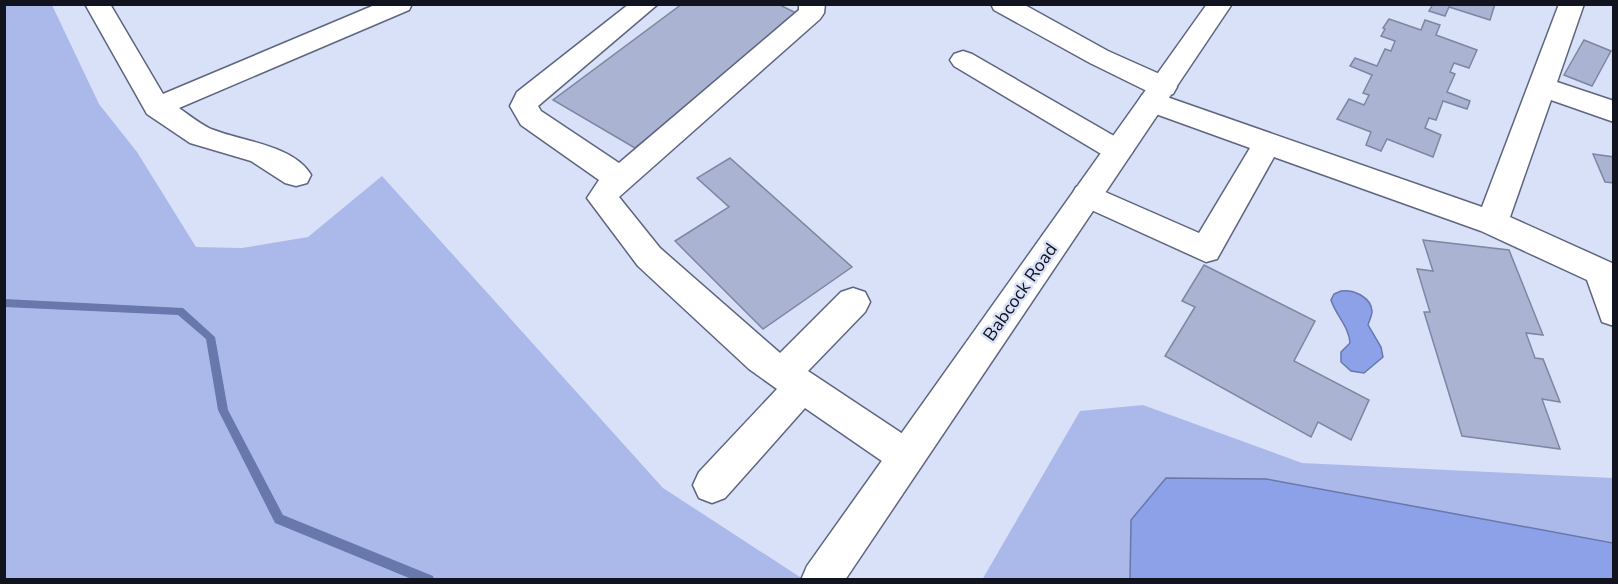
<svg xmlns="http://www.w3.org/2000/svg" width="1618" height="584" font-family="'Nunito Sans',sans-serif">
<style>
.green{fill:#abb9ea}
.water{fill:#8da1e9;stroke:#6877ac;stroke-width:1.5}
.lines{fill:none;stroke-linecap:round;stroke-linejoin:round}
.stream{fill:#6877ac;fill-rule:evenodd}
.building{fill:#aab3d1;stroke:#7d86a2;stroke-width:1.5}
.minor-casing{stroke:#5d6580;stroke-width:3}
.major-casing{stroke:#5d6580;stroke-width:3}
.minor{fill:#fff;fill-rule:evenodd}
.major{fill:#fff;fill-rule:evenodd}
.labels{text-anchor:middle;stroke-width:5;stroke-linejoin:round;paint-order:stroke}
.street-label{font-size:18px;fill:#11141e;stroke:#d9e1f9}
</style>
<rect width="100%" height="100%" fill="#d9e1f9"/>
<!-- green -->
<g class="green">
<polygon points="4,5 52,5 99,104 137,152 196,247 242,248 308,237 382,176 663,488 803,579 5,579"/>
<polygon points="1143,405 1302,463 1613,478 1613,579 982,580 1080,411"/>
</g>
<!-- water -->
<g class="water">
<path d="M 1341,291 C 1353,289 1371,297 1372,311 C 1372,316 1369,321 1368,325 L 1381,347 L 1383,357 L 1364,373 L 1351,371 L 1341,362 L 1341,352 L 1350,343 C 1349,326 1336,316 1331,300 L 1334,294 Z"/>
<polygon points="1166,478 1266,479 1613,543 1613,579 1130,579 1131,520"/>
</g>
<g class="lines">
<!-- stream -->
<polygon class="stream" points="4,299 183,308 215,337 228,410 283,515 433,576 434,580 414,580 275,523 218,410 206,339 178,315 4,307"/>
</g>
<!-- building -->
<g class="building">
<polygon points="682,4 778,4 798,14 635,148 553,100"/>
<polygon points="1433,4 1495,4 1490,20 1449,7 1445,16 1429,11"/>
<polygon points="1389,19 1421,30 1425,20 1440,25 1436,35 1477,50 1469,68 1454,63 1450,72 1455,74 1447,92 1470,101 1467,109 1443,101 1436,120 1429,118 1425,128 1441,135 1433,157 1387,139 1381,151 1366,145 1371,132 1337,119 1349,99 1364,105 1369,95 1363,93 1372,75 1350,66 1355,58 1377,66 1385,49 1391,51 1395,41 1381,36 1385,29 1383,28"/>
<polygon points="1584,40 1611,51 1592,86 1564,75"/>
<polygon points="1593,154 1614,157 1614,183 1605,182"/>
<polygon points="730,158 852,267 763,329 675,241 729,207 697,178"/>
<polygon points="1423,240 1509,250 1543,335 1526,333 1535,358 1543,359 1560,402 1542,399 1560,449 1462,436 1424,312 1430,312 1417,269 1433,271"/>
<polygon points="1204,265 1315,321 1294,361 1369,400 1351,440 1318,422 1311,437 1165,356 1195,307 1182,301"/>
</g>
<g class="lines">
<defs>
<g id="minor">
<path d="M 85,4 L 110,4 L 163,94 L 377,4 L 412,4 L 409,10 L 179,108 C 189,115 200,124 211,129 C 240,141 294,145 311,175 L 307,183 L 296,186 L 285,183 L 251,161 L 190,143 L 147,114 Z"/>
<polygon points="629,4 658,4 538,106 541,111 619,163 799,10 799,4 825,4 824,13 820,19 619,197 660,248 780,353 841,292 853,288 865,292 870,302 865,312 808,371 918,444 924,456 918,468 905,473 892,468 805,408 725,498 712,503 699,498 693,485 699,472 777,389 749,369 638,266 587,198 599,180 521,125 510,106 517,92"/>
<polygon points="991,4 1023,4 1108,51 1173,80 1177,87 1173,94 1164,96 1482,207 1559,4 1584,4 1557,82 1614,101 1614,122 1551,100 1510,217 1612,263 1614,326 1602,322 1587,280 1481,231 1274,157 1217,259 1206,262 1076,203 1072,195 1076,187 1087,184 1199,233 1250,148 1142,109 1138,102 1142,95 1151,93 1090,63 994,10"/>
<polygon points="963,51 972,54 1128,144 1133,151 1128,158 1118,161 1108,158 954,66 950,60 954,54"/>
</g>
<polygon id="major" points="1207,4 1232,4 845,580 801,580 807,566"/>
</defs>
<!-- minor casing -->
<use href="#minor" class="minor-casing"/>
<!-- major casing -->
<use href="#major" class="major-casing"/>
<!-- minor -->
<use href="#minor" class="minor"/>
<!-- major -->
<use href="#major" class="major"/>
</g>
<g class="labels">
<!-- street labels -->
<g class="street-label">
<text transform="translate(1020 292) rotate(-55)" y="6">Babcock Road</text>
</g>
</g>
<!-- border -->
<rect width="1618" height="584" fill="none" stroke="#11141e" stroke-width="12"/>
</svg>
